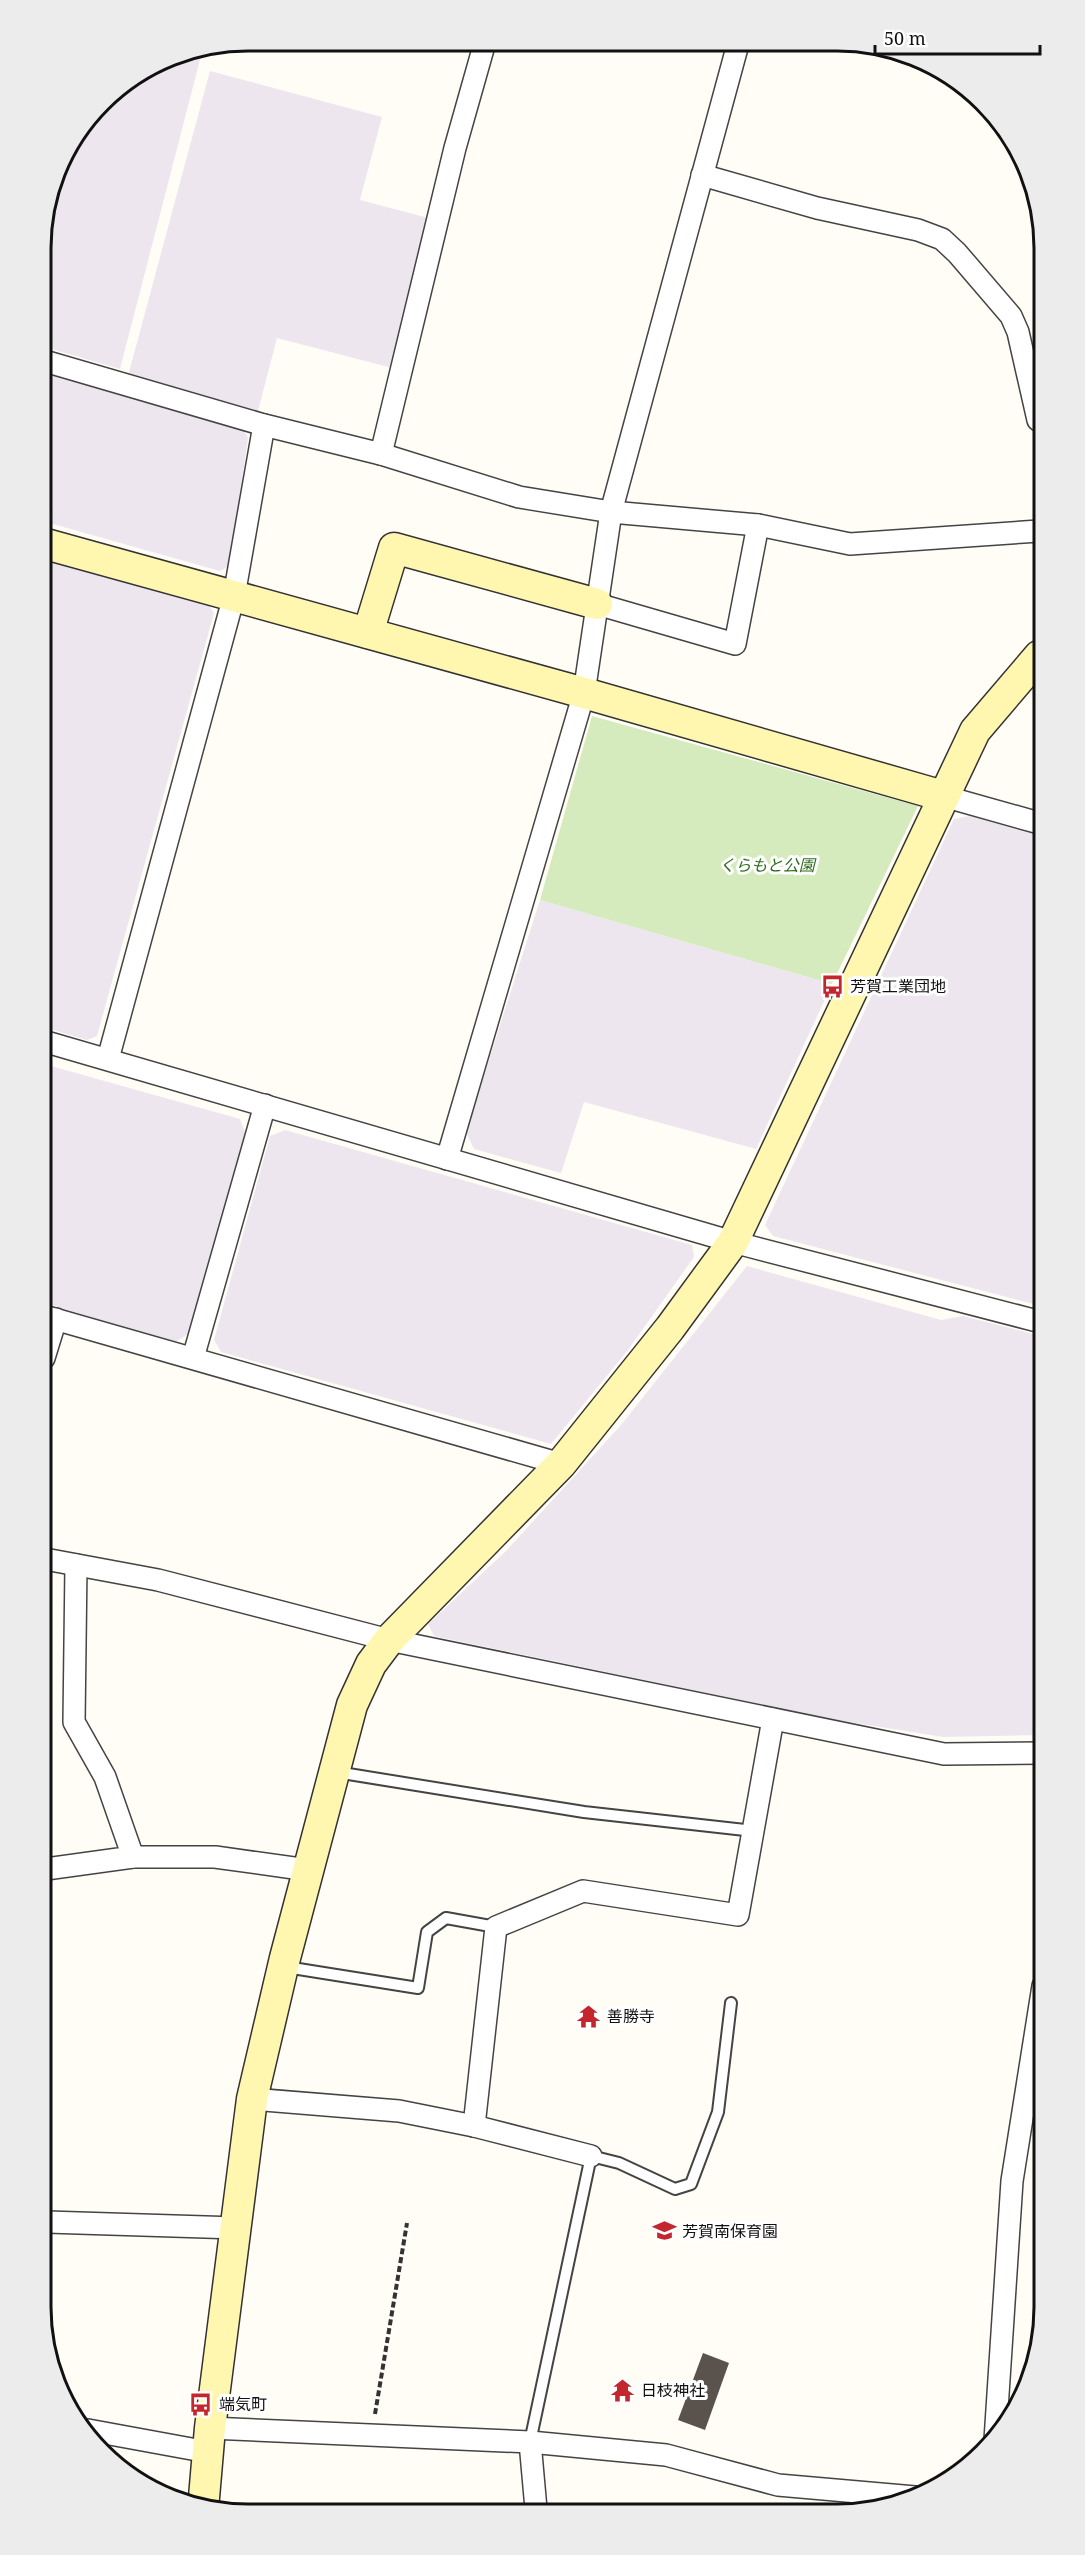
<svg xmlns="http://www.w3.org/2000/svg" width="1085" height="2555" font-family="'Noto Serif','Noto Sans JP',serif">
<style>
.industrial{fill:#eee6ef}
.green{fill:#d5ebbd}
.building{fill:#5a524d}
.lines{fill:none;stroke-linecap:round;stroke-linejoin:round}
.lane-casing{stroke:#444;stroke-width:14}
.street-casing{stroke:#444;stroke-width:24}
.secondary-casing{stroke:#333;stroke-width:33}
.path{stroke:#333;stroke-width:4;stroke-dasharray:6 3;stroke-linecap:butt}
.lane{stroke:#fff;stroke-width:10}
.street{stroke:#fff;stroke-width:21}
.secondary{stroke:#fff6b0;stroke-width:30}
.labels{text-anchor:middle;stroke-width:6;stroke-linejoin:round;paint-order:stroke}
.park-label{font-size:16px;font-style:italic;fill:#2f6b1f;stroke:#fff}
.poi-label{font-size:16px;fill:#111;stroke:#fff;text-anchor:start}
.rim{fill:none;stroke:#111;stroke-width:3}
</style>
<rect width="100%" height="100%" fill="#fffdf5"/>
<!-- industrial -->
<g class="industrial">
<polygon points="196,51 202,52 120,369 41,346 41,234 62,156 111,92 169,56"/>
<polygon points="210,71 382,117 360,200 432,219 392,368 277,338 258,411 128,376"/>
<polygon points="41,371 242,427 248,438 229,566 220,571 42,521"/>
<polygon points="42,557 208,604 214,613 97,1036 87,1040 43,1027"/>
<polygon points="969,816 1040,836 1041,1306 773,1236 765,1225 954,819"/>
<polygon points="540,900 832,984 756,1149 584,1102 561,1173 474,1149 466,1132"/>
<polygon points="44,1064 240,1119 245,1132 188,1334 175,1342 44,1303"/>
<polygon points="285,1130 692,1245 694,1257 628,1350 551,1444 221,1352 214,1340 270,1136"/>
<polygon points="747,1266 941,1320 963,1316 1041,1336 1042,1735 943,1737 836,1720 434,1636 428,1624 506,1551 621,1425"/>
</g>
<!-- green -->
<polygon class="green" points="592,716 918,806 832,984 540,900"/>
<!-- building -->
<polygon class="building" points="703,2353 729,2363 705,2430 678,2420"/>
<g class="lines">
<defs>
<g id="lane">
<polyline points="336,1772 584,1812 754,1831"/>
<polyline points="286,1967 418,1988 427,1932 446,1918 496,1927"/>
<polyline points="530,2442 591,2156 619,2163 675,2189 691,2184 718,2112 731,2003"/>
</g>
<g id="street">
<polyline points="702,175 817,208 918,230 942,239 957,253 1011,316 1018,332 1038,420"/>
<polyline points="41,360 264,425 381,454 519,497 611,512 758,525 850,544 1039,531"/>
<polyline points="381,454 455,148 485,42"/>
<polyline points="597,604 735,644 758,525"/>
<polyline points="943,796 1039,823"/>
<polyline points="43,1041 733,1242 1041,1322"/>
<polyline points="108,1059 234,596 264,425"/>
<polyline points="447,1159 584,693 611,512 738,44"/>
<polyline points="44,1316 561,1464"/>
<polyline points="44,1358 56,1319"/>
<polyline points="193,1358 265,1105"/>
<polyline points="45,1559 158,1580 389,1640 944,1754 1042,1753"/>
<polyline points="133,1857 215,1857 308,1870"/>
<polyline points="46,1869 133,1857 105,1777 74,1722 76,1565"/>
<polyline points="252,2099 399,2111 474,2126 591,2156"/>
<polyline points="474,2126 496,1927 583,1891 738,1915 773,1719"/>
<polyline points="47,2222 237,2228"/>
<polyline points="210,2428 530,2442 666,2455 778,2485 915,2497"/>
<polyline points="88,2430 208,2452"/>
<polyline points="995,2440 1012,2181 1043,1986"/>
<polyline points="530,2442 536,2509"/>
</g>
<g id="secondary">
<polyline points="42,543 584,693 943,796"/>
<polyline points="368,633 394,548 597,604"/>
<polyline points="203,2509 210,2428 252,2099 285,1958 352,1705 371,1664 389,1640 561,1464 670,1328 733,1242 975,731 1039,656"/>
</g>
</defs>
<!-- lane casing -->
<use href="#lane" class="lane-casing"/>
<!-- street casing -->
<use href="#street" class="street-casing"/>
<!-- secondary casing -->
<use href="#secondary" class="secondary-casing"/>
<!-- path -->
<polyline class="path" points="375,2414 407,2223"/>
<!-- lane -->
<use href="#lane" class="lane"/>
<!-- street -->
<use href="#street" class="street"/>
<!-- secondary -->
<use href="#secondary" class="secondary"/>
</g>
<!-- icons -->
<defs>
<symbol id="bus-bare" viewBox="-9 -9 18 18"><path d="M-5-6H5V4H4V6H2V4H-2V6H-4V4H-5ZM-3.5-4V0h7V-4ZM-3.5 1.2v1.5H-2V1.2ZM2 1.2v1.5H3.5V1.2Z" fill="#c4262e" stroke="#fff" stroke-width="2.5" paint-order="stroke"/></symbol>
<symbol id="temple-bare" viewBox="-9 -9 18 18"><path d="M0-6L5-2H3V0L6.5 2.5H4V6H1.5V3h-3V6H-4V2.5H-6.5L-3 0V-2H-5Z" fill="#c4262e" stroke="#fff" stroke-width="2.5" paint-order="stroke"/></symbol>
<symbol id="school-bare" viewBox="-9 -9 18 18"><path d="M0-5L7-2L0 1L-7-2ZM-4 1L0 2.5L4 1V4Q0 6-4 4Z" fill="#c4262e" stroke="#fff" stroke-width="2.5" paint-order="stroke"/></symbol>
</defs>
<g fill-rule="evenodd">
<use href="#bus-bare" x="816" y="970" width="33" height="33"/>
<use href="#temple-bare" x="572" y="2000" width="33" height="33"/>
<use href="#school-bare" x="648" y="2214" width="33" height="33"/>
<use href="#temple-bare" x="606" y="2374" width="33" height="33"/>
<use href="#bus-bare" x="184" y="2388" width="33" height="33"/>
</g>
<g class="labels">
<!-- park labels -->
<g class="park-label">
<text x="767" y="871">くらもと公園</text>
</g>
<!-- poi labels -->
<g class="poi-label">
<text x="850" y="992">芳賀工業団地</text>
<text x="607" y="2022">善勝寺</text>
<text x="682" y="2237">芳賀南保育園</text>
<text x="641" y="2396">日枝神社</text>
<text x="219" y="2410">端気町</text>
</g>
</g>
<!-- crop -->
<path d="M0 0H1085V2555H0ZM248 51H837A197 197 0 0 1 1034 248V2307A197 197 0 0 1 837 2504H248A197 197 0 0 1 51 2307V248A197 197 0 0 1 248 51Z" fill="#ececec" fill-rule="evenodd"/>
<path class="rim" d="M248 51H837A197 197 0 0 1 1034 248V2307A197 197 0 0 1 837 2504H248A197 197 0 0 1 51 2307V248A197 197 0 0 1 248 51Z"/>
<!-- scale -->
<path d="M875 45v9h165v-9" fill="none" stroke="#111111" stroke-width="3"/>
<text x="884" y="45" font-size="18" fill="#111111" stroke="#ffffff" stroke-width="4.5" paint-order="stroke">50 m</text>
</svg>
